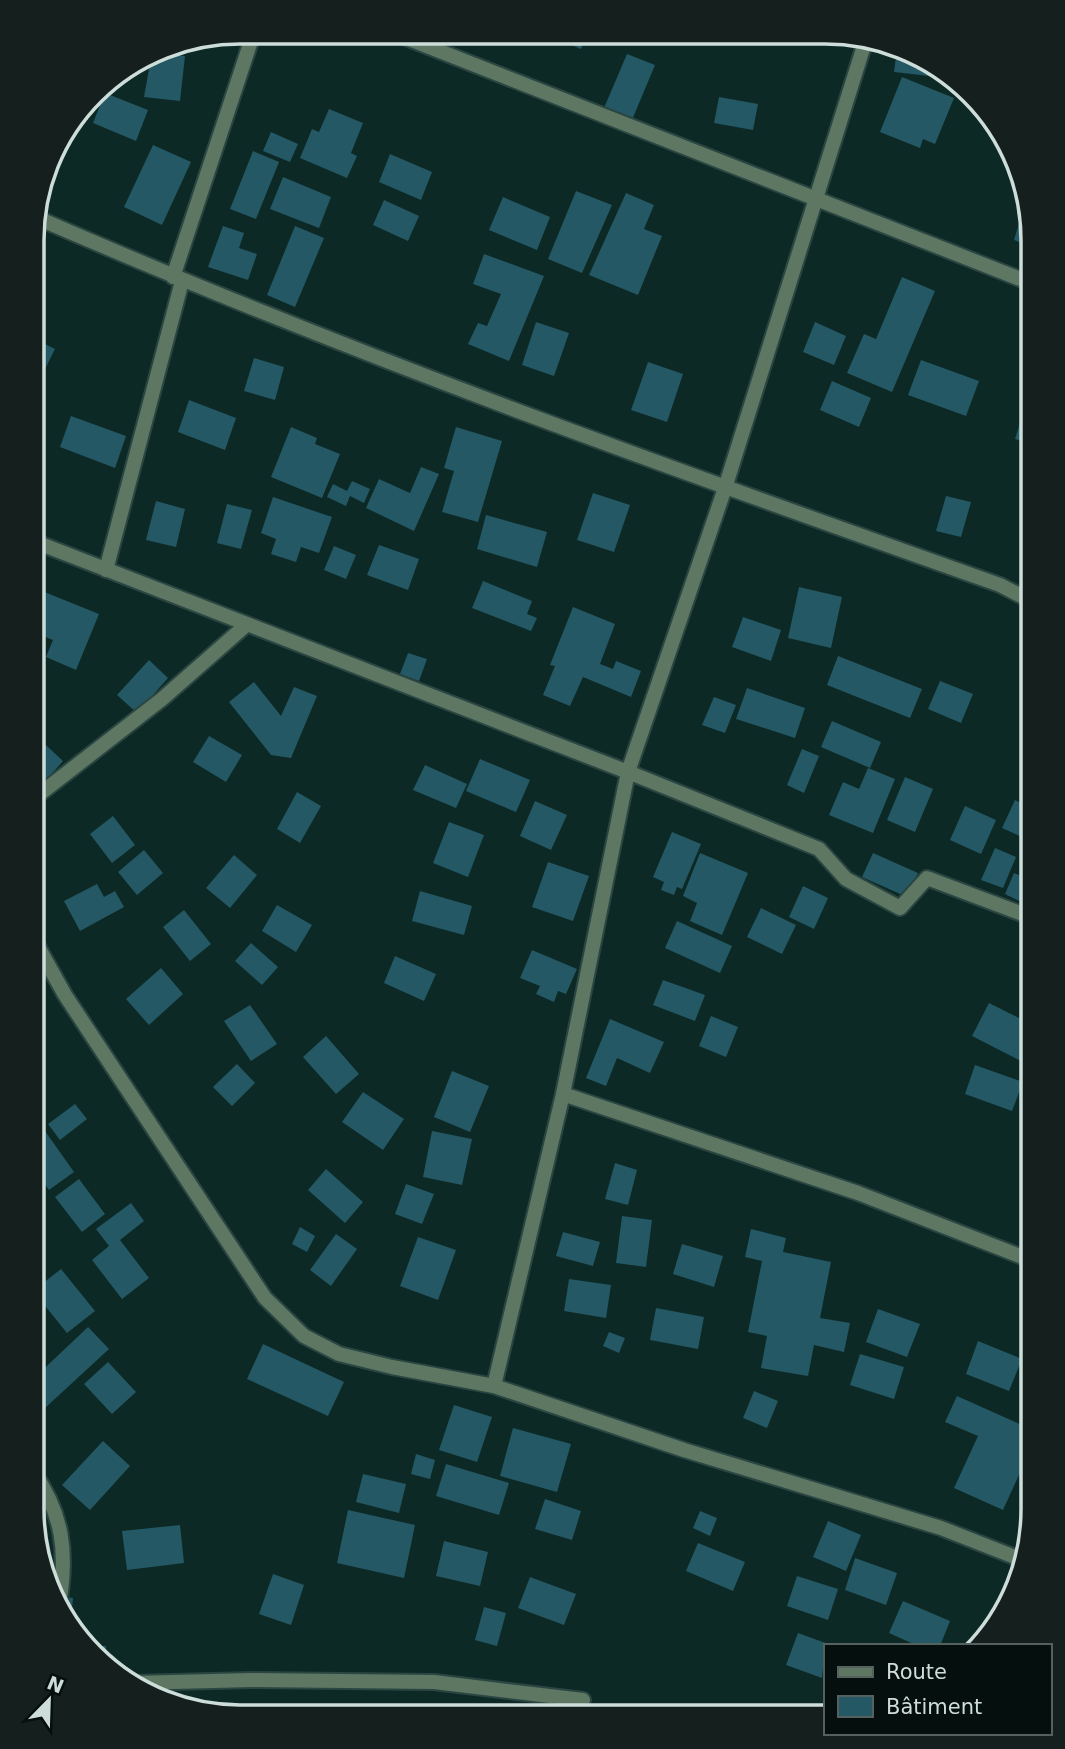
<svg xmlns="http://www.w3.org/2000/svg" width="1065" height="1749" font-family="'DejaVu Sans',sans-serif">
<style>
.building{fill:#245864}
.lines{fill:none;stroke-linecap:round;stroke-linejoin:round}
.minor-casing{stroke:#2b4642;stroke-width:18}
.minor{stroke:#5d7762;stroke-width:14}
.rim{fill:none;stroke:#cdddda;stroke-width:3.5}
</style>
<rect width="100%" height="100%" fill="#0c2925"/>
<!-- building -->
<g class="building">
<polygon points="542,33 587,34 581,49"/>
<polygon points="670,34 687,34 685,40"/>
<polygon points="897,49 947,72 947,78 894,72"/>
<polygon points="152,52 185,56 180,101 144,97"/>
<polygon points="627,54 655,65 632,120 604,108"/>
<polygon points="902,77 954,98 935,144 923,139 920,148 880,132"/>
<polygon points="105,93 148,110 136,141 93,123"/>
<polygon points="719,97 758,104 753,130 714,123"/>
<polygon points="329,109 363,123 351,153 357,156 347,178 300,158 312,129 319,132"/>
<polygon points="271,132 298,144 290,162 263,151"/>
<polygon points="153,145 191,162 162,225 124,207"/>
<polygon points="253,151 279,162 256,219 230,209"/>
<polygon points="390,154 432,172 421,200 379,182"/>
<polygon points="283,177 331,197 319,228 270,209"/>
<polygon points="576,191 612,205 582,273 548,259"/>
<polygon points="626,193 654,205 644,229 662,236 638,295 589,275"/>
<polygon points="503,197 550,217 537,250 489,230"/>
<polygon points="384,200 419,216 408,241 373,225"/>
<polygon points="1026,201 1033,239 1033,247 1014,240"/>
<polygon points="223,226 244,233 239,248 257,254 248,280 208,267"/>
<polygon points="295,226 324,238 295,307 267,295"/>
<polygon points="484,254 544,276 509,361 468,344 478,323 487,326 501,294 473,284"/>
<polygon points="902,277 935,291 892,392 847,373 864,334 876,339"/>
<polygon points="536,322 569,333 554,376 522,365"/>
<polygon points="815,322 846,336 834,365 803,352"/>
<polygon points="33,338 55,349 39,381 33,378"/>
<polygon points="254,358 284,367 275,400 244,391"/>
<polygon points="921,360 979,381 966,416 908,395"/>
<polygon points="648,362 683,374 667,422 631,410"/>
<polygon points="832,381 871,398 859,427 820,410"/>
<polygon points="189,400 236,418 225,450 178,432"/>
<polygon points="1026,404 1033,406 1033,445 1015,439"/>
<polygon points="71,416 126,436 115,468 60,447"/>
<polygon points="291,427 317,438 315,444 340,454 322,498 271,477"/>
<polygon points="456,427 502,441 478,522 442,512 454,471 444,468"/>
<polygon points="421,467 439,474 414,531 366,508 379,479 410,493"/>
<polygon points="352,481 370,489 364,503 350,496 346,506 327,497 333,484 347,491"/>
<polygon points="593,493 630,505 614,552 577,540"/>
<polygon points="946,496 971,502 961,537 936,531"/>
<polygon points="273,497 332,517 319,553 301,547 296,562 271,554 276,539 261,533"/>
<polygon points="156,501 185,509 176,547 146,540"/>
<polygon points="227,504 252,510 241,549 217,543"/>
<polygon points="486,515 547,532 537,567 477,549"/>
<polygon points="379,545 419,559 408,590 367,575"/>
<polygon points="334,546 356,555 346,579 324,570"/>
<polygon points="483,581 532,601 527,614 537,618 531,631 472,608"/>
<polygon points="799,587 842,597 831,648 788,638"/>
<polygon points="37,589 99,614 76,670 46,657 53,640 33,632 33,599"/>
<polygon points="573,607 615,624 600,664 613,669 616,661 641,671 631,697 583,677 570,706 543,695 555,666 550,665"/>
<polygon points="743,617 781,630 771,661 732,647"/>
<polygon points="408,653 427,659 419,681 400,674"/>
<polygon points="838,656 922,689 910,718 827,685"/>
<polygon points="149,660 168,678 137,713 117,695"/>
<polygon points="940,681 973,694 961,723 928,709"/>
<polygon points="254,682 281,716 294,687 317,696 291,758 271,755 229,702"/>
<polygon points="747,688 805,708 795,738 736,719"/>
<polygon points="714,697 736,705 725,733 702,725"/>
<polygon points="832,721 881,742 870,768 821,747"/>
<polygon points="33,733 63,761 41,786 32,778"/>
<polygon points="209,736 242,755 226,782 193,762"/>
<polygon points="802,749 819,756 804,793 787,785"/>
<polygon points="1033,753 1033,769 1028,767"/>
<polygon points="480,759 530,780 516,812 466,791"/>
<polygon points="425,765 467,784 456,808 413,790"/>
<polygon points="868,768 895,779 873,833 829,815 843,782 859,789"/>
<polygon points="905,777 933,789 915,832 887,820"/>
<polygon points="297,792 321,806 300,843 277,829"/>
<polygon points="1015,800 1033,809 1033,842 1002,828"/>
<polygon points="535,801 567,815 551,850 520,836"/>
<polygon points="965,806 996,820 981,854 950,840"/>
<polygon points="113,816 135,845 112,863 90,834"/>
<polygon points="449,822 484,835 468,877 433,863"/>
<polygon points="672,832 701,844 682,889 677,887 674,895 661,890 664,882 653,877"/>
<polygon points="995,848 1016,857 1003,888 981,880"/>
<polygon points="144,850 163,873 137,895 118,872"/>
<polygon points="700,853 748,873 722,935 690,921 697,903 683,896"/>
<polygon points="873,853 918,873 907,897 862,877"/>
<polygon points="234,855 257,875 230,908 206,888"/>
<polygon points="548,862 589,876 573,921 532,907"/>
<polygon points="1014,873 1033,881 1023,903 1005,894"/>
<polygon points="97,884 104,897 115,891 124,907 80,931 64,901"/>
<polygon points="803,886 828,898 814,929 789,917"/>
<polygon points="420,891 472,906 464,935 412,921"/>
<polygon points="277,905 312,925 296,952 262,931"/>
<polygon points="761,908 796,925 782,954 747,937"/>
<polygon points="184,910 211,944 190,961 163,927"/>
<polygon points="677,921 732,946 720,973 665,948"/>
<polygon points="251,943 278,967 262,985 235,961"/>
<polygon points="532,950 577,969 566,994 558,991 554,1002 536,994 540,986 520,978"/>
<polygon points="395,956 436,974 424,1001 384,983"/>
<polygon points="161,968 183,994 149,1025 126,999"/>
<polygon points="663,980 705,995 695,1021 653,1005"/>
<polygon points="989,1003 1033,1025 1033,1045 1025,1063 972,1036"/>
<polygon points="250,1005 277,1044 251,1061 224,1021"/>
<polygon points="711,1016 738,1027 726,1057 699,1046"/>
<polygon points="610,1019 664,1042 650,1073 617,1058 606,1086 586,1078"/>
<polygon points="326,1036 359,1074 336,1094 303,1057"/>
<polygon points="237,1064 255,1083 232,1106 213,1087"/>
<polygon points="975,1065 1023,1082 1012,1111 965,1094"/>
<polygon points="452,1071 489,1086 470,1132 434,1117"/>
<polygon points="363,1092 404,1119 383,1150 342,1122"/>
<polygon points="75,1104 87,1119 60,1140 48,1124"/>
<polygon points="45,1131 74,1172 49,1190 32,1167 32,1141"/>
<polygon points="432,1131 472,1139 462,1185 423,1177"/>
<polygon points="615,1163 637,1170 628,1205 605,1199"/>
<polygon points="326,1169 363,1202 345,1223 308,1190"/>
<polygon points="79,1179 105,1214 82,1232 55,1197"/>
<polygon points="406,1184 434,1194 422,1224 395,1214"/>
<polygon points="131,1203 144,1221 120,1240 149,1278 122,1299 92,1260 109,1246 96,1229"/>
<polygon points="622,1216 652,1220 646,1267 616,1263"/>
<polygon points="300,1227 315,1236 307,1252 292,1244"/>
<polygon points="751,1229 786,1238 783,1252 831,1262 820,1318 850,1323 844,1352 814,1345 808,1376 761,1368 767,1336 748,1332 762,1261 745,1257"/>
<polygon points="563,1232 600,1242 593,1266 556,1256"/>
<polygon points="336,1234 357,1249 331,1286 310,1270"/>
<polygon points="418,1237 456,1250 438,1300 400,1286"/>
<polygon points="682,1244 723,1256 714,1287 673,1274"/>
<polygon points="61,1269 95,1311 67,1333 33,1291"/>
<polygon points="569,1279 611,1285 606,1318 564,1311"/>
<polygon points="656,1308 704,1317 698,1349 650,1340"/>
<polygon points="878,1309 920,1324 907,1357 866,1342"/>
<polygon points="88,1327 109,1349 32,1420 32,1380"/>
<polygon points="609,1332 625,1338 619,1353 603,1346"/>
<polygon points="1033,1333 1033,1357 1025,1353"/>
<polygon points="978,1341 1022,1359 1009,1391 966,1374"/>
<polygon points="263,1344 344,1382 328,1416 247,1379"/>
<polygon points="860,1354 904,1367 894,1399 850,1385"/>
<polygon points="108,1362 136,1392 112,1414 84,1384"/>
<polygon points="754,1391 778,1401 767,1428 743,1418"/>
<polygon points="957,1396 1033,1430 1033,1444 1003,1510 954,1488 978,1436 945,1422"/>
<polygon points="454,1405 492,1417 477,1462 439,1450"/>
<polygon points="513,1428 571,1444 557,1492 500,1476"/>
<polygon points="103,1441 130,1466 90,1510 62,1485"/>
<polygon points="416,1454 435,1460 430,1479 411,1474"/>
<polygon points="446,1464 509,1483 499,1515 436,1496"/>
<polygon points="363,1474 406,1484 399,1513 356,1502"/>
<polygon points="1033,1482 1033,1509 1024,1506"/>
<polygon points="545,1499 581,1511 572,1540 535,1529"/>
<polygon points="348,1510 415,1525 404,1578 337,1563"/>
<polygon points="700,1511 717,1518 710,1536 693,1528"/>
<polygon points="828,1521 861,1535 846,1571 813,1557"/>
<polygon points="180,1525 184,1563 127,1570 122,1531"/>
<polygon points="444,1541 488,1552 480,1586 436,1576"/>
<polygon points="698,1543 745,1562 733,1591 686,1571"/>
<polygon points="855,1558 897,1573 886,1605 845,1590"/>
<polygon points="273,1574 304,1585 291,1625 259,1614"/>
<polygon points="797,1576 838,1589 828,1620 787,1606"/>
<polygon points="530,1577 576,1594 564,1625 518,1608"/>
<polygon points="52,1595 73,1598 71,1620"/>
<polygon points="903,1601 950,1621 940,1646 918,1646 889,1633"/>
<polygon points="484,1607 506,1613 497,1646 475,1640"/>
<polygon points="798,1633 831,1645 825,1646 822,1678 786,1665"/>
<polygon points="91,1646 106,1646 107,1667 94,1650"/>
</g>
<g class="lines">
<defs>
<g id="minor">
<polyline points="391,32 1033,284"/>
<path d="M 33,216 C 349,354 675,470 1000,585 L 1033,602"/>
<polyline points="173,277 254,32"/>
<polyline points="33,541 628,772 819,849 846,879 900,908 927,878 1033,918"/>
<polyline points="106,570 182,281"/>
<polyline points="32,800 162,699 245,626"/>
<polyline points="32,936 65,995 265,1298 304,1336 339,1354 392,1367 494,1386 684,1450 941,1528 1020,1559"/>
<polyline points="563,1094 858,1193 1033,1261"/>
<polyline points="494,1386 563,1094 628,772 725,488 867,36"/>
<path d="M 32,1470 C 63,1513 68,1552 59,1605"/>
<polyline points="133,1683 252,1680 434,1682 583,1700"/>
</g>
</defs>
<!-- minor casing -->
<use href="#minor" class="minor-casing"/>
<!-- minor -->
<use href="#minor" class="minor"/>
</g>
<!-- crop -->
<path d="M0 0H1065V1749H0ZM240 44H825A196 196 0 0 1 1021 240V1509A196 196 0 0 1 825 1705H240A196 196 0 0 1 44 1509V240A196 196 0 0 1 240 44Z" fill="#151f1d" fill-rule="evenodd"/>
<path class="rim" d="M240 44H825A196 196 0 0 1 1021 240V1509A196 196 0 0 1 825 1705H240A196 196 0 0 1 44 1509V240A196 196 0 0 1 240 44Z"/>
<!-- legend -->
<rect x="824" y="1644" width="228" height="91" fill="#050f0d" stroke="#55615f" stroke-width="2"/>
<rect x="838" y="1667" width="35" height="10" fill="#5d7762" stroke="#55615f" stroke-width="2"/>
<text x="886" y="1679" font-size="21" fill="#cdddda">Route</text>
<rect x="838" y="1696" width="35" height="21" fill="#245864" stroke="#55615f" stroke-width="2"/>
<text x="886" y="1714" font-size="21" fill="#cdddda">Bâtiment</text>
<!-- north arrow -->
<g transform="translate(49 1700) rotate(23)" stroke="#050f0d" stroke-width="5" paint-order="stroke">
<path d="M0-5L12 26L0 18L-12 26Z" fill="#cdddda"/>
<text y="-10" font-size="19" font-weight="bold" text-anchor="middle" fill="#cdddda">N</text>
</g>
</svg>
